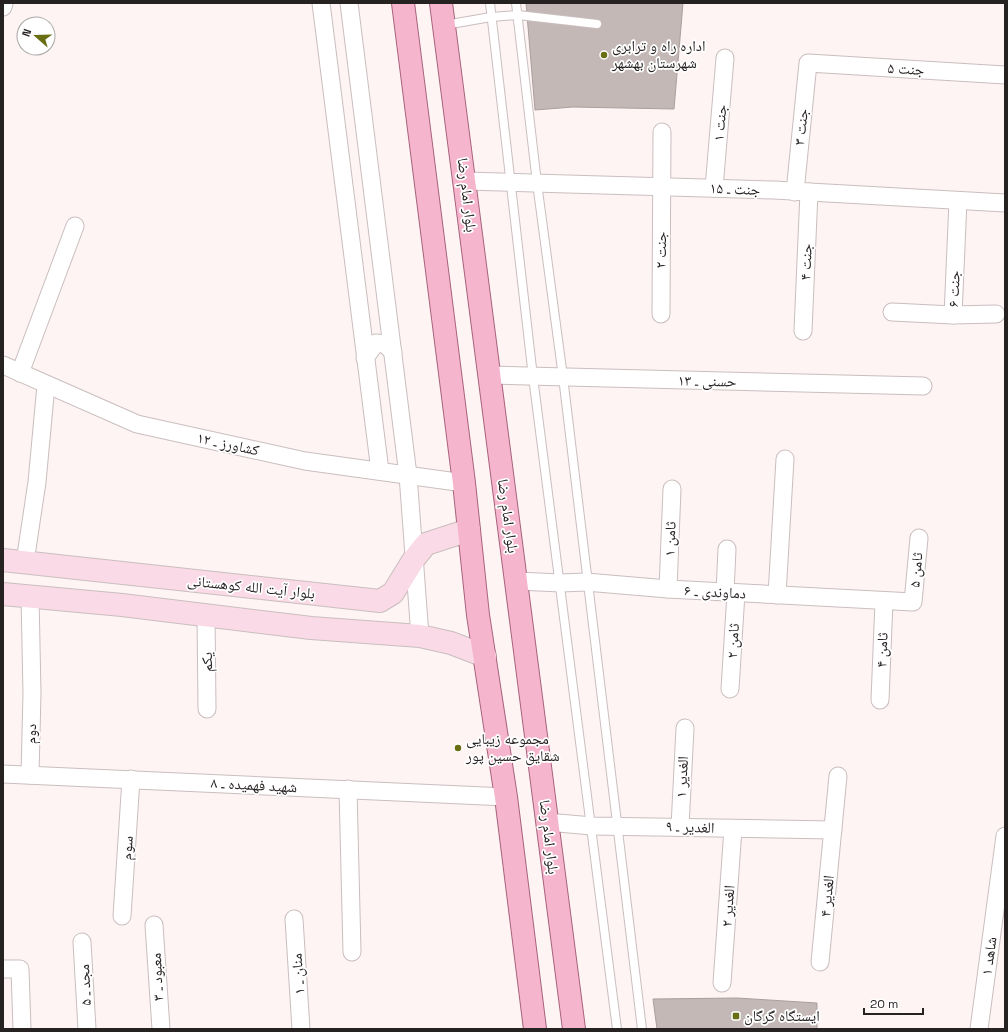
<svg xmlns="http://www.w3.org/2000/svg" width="1008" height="1032" font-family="'Space Grotesk','Noto Naskh Arabic',sans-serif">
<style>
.building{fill:#c3b8b5;stroke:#aa9f9c}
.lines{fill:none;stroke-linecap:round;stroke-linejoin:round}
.lane-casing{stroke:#cabebf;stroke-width:10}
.street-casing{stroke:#cabebf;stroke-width:19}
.secondary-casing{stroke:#cabebf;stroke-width:24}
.primary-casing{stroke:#a8627c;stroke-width:24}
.lane{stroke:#fff;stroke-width:8}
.street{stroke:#fff;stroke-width:17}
.secondary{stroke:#fadae6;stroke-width:22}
.primary{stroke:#f5b5cd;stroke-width:22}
.poi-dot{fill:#696e13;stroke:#fff;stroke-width:1.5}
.labels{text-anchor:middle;stroke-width:3.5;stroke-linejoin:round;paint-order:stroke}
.poi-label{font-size:15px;fill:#272222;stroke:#fff;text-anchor:start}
.street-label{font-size:15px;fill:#272222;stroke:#fff}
</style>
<rect width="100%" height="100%" fill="#fef4f4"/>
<!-- building -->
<g class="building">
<polygon points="526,3 683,3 674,109 573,107 535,110"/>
<polygon points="737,998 817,1003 817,1029 657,1029 653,999"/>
</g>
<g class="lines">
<defs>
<g id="lane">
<polyline points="490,3 533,377 617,1029"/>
<polyline points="516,3 537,183 563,377 642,1029"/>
<polyline points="445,25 491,17 518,15 597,24"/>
</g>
<g id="street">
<polyline points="321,3 380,471"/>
<polyline points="349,3 408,475 420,636"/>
<polyline points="3,7 4,3"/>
<polyline points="465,181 774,190 1005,203"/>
<polyline points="714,188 725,58"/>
<polyline points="795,192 808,63 1005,75"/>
<polyline points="892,312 953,315 958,201"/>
<polyline points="661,314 662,132"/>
<polyline points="953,315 996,314"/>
<polyline points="803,331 809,192"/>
<polyline points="365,358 376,343 385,344 393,352"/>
<polyline points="3,365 137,424 305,461 464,483"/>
<polyline points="20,373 75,226"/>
<polyline points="490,375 923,386"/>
<polyline points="25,562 37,482 46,385"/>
<polyline points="517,581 561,583 586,582 668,589 913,602 919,538"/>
<polyline points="668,589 672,489"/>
<polyline points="725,592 727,549"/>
<polyline points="777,595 785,459"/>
<polyline points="30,597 32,693 30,775"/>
<polyline points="206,614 207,709"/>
<polyline points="730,689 736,593"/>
<polyline points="880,700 884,601"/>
<polyline points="3,774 506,797"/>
<polyline points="348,789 352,952"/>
<polyline points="547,822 592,826 833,830"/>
<polyline points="680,827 685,728"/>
<polyline points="122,916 131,779"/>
<polyline points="294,919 301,1029"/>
<polyline points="154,925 161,1029"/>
<polyline points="82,942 87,1029"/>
<polyline points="820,962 838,776"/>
<polyline points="3,969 20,969 22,1029"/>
<polyline points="722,983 733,829"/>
<polyline points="979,1029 1005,836"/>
</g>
<g id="secondary">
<polyline points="3,560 380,601 393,593 414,559 426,544 469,530"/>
<polyline points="3,594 122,605 311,628 420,636 451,643 485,656"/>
</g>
<g id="primary">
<polyline points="403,3 464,483 478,615 506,797 535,1029"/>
<polyline points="441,3 574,1029"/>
</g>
</defs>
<!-- lane casing -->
<use href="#lane" class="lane-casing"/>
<!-- street casing -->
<use href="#street" class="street-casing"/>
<!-- secondary casing -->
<use href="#secondary" class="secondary-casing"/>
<!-- primary casing -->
<use href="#primary" class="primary-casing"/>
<!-- lane -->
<use href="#lane" class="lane"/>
<!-- street -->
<use href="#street" class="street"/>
<!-- secondary -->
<use href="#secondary" class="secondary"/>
<!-- primary -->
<use href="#primary" class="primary"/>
</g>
<!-- markers -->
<g class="poi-dot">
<circle cx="604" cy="55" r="4"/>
<circle cx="458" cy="748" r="4"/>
<rect x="732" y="1012" width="8" height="8" rx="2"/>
</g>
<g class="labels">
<!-- poi labels -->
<g class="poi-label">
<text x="612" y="51">اداره راه و ترابری<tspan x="612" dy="17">شهرستان بهشهر</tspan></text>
<text x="466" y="744">مجموعه زیبایی<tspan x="466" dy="17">شقایق حسین پور</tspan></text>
<text x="744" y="1021">ایستگاه گرگان</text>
</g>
<!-- street labels -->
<g class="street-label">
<text transform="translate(906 69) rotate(3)" y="5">جنت ۵</text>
<text transform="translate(720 123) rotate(-85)" y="5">جنت ۱</text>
<text transform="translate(801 127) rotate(-84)" y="5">جنت ۳</text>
<text transform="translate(735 189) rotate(2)" y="5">جنت ـ ۱۵</text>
<text transform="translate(467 195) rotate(83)" y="5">بلوار امام رضا</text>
<text transform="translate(661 250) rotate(-90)" y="5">جنت ۲</text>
<text transform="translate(806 262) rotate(-88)" y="5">جنت ۴</text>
<text transform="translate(954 289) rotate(-88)" y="5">جنت ۶</text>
<text transform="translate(707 381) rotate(1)" y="5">حسنی ـ ۱۳</text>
<text transform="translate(228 444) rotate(12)" y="5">کشاورز ـ ۱۲</text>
<text transform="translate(508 516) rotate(82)" y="5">بلوار امام رضا</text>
<text transform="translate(670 539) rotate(-88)" y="5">ثامن ۱</text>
<text transform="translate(916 570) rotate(-85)" y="5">ثامن ۵</text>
<text transform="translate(251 587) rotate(6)" y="5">بلوار آیت الله کوهستانی</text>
<text transform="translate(715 592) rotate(3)" y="5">دماوندی ـ ۶</text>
<text transform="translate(733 641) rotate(-87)" y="5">ثامن ۲</text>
<text transform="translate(882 650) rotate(-88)" y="5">ثامن ۴</text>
<text transform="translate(207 662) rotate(-91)" y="5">یکم</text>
<text transform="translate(31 734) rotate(-89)" y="5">دوم</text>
<text transform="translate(682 777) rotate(-87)" y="5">الغدیر ۱</text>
<text transform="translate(254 785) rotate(3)" y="5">شهید فهمیده ـ ۸</text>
<text transform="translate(690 827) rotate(2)" y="5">الغدیر ـ ۹</text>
<text transform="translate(549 837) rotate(83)" y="5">بلوار امام رضا</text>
<text transform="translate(127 848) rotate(-86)" y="5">سوم</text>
<text transform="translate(827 896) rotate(-85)" y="5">الغدیر ۴</text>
<text transform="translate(728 906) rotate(-86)" y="5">الغدیر ۲</text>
<text transform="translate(989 956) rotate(-82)" y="5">شاهد ۱</text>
<text transform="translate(298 974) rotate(-94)" y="5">منان ـ ۱</text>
<text transform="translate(157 977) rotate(-93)" y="5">معبود ـ ۳</text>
<text transform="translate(85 985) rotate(-93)" y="5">مجد ـ ۵</text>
</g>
</g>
<!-- border -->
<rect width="1008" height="1032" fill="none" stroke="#272222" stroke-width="8"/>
<!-- north arrow -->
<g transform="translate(36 36) rotate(290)"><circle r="19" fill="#ffffff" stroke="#a9a7a7"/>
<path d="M0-3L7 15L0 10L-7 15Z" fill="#696e13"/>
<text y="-6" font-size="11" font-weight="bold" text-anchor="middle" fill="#272222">N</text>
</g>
<!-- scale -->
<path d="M864 1008v6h59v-6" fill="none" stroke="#272222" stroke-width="2"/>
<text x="870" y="1008" font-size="12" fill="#272222" stroke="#ffffff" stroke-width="3" paint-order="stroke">20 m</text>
</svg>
